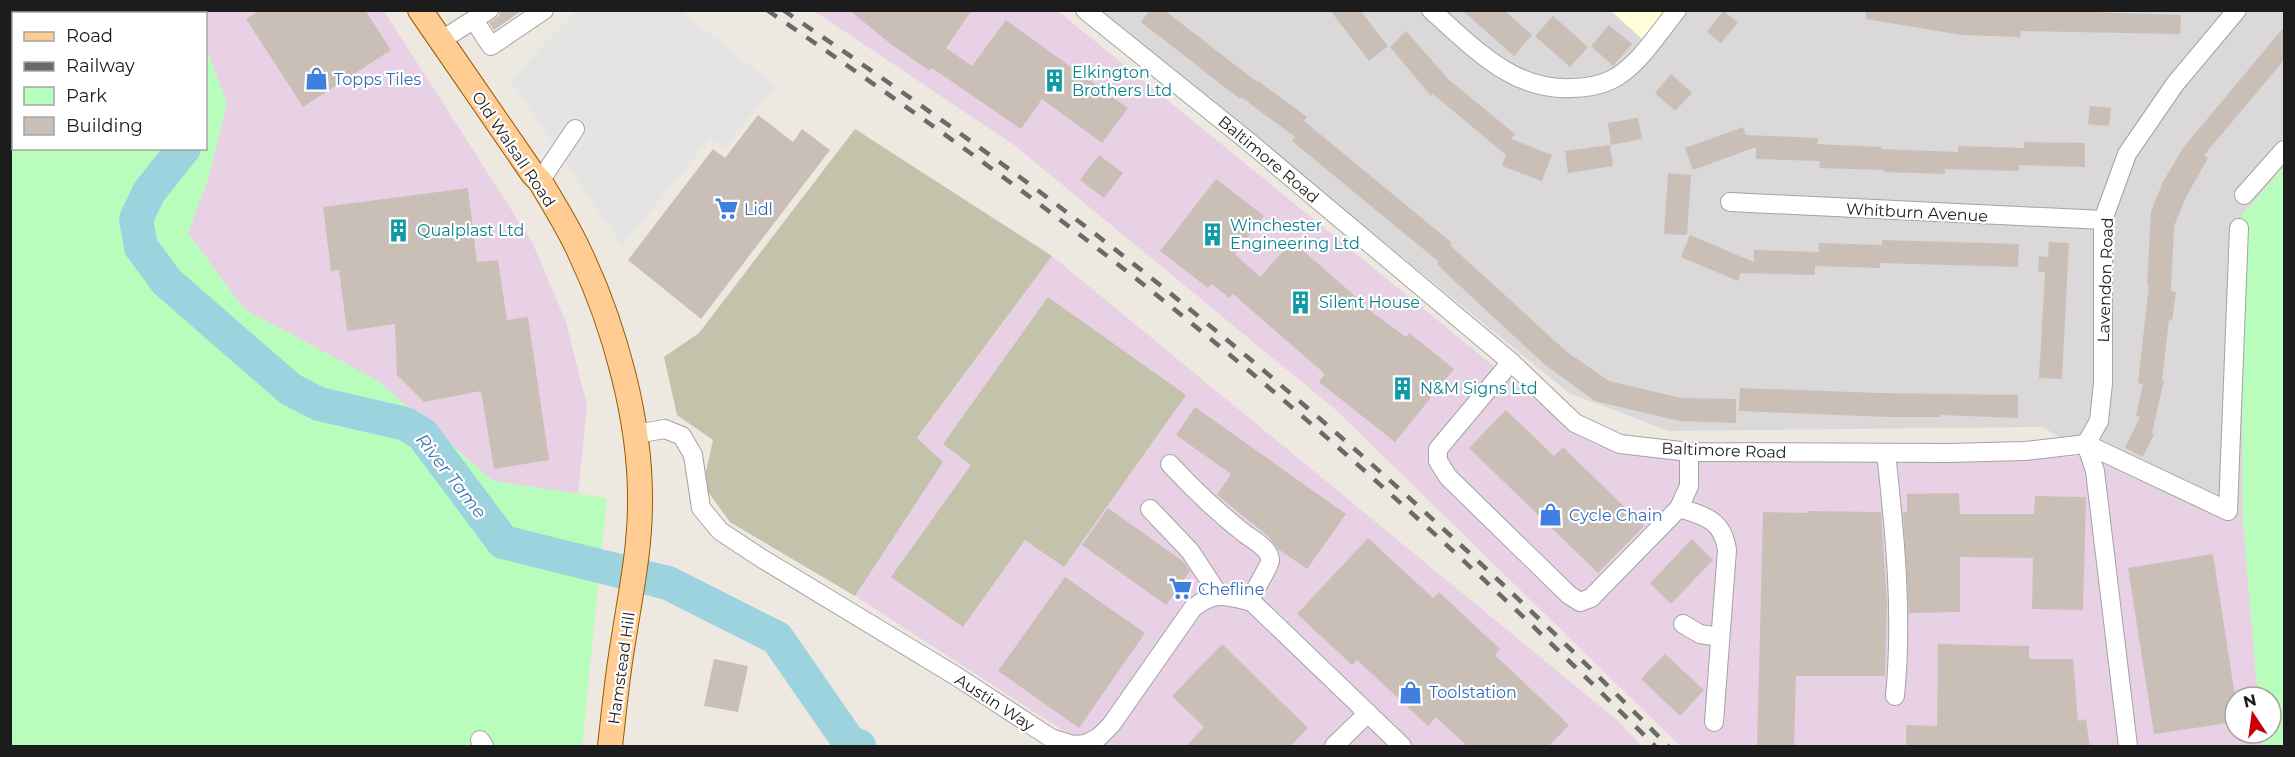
<svg xmlns="http://www.w3.org/2000/svg" width="2295" height="757" font-family="Montserrat,sans-serif">
<style>
.residential{fill:#dad8d8}
.industrial{fill:#e8d1e4}
.education{fill:#fffed8}
.construction{fill:#c3c2ab}
.park{fill:#b8fdbb}
.parking{fill:#e4e4e4}
.lines{fill:none;stroke-linecap:round;stroke-linejoin:round}
.river{stroke:#9dd3df;stroke-width:34}
.building{fill:#cabfb6}
.minor-casing{stroke:#a3a3a3;stroke-width:20}
.major-casing{stroke:#935d00;stroke-width:26}
.minor{stroke:#fff;stroke-width:18}
.major{stroke:#ffcd94;stroke-width:24}
.rail{stroke:#6a6a6a;stroke-width:4.5;stroke-dasharray:12 12;stroke-linecap:butt}
.labels{text-anchor:middle;stroke-width:4.5;stroke-linejoin:round;paint-order:stroke}
.culture-label{font-size:16px;fill:#0d838f;stroke:#fff;text-anchor:start}
.shop-label{font-size:16px;fill:#366cbe;stroke:#fff;text-anchor:start}
.street-label{font-size:16px;fill:#1c1c1c;stroke:#fff}
.water-label{font-size:18px;font-style:italic;fill:#4078a9;stroke:#fff}
</style>
<rect width="100%" height="100%" fill="#eee9e0"/>
<!-- residential -->
<polygon class="residential" points="1101,11 2284,11 2284,166 2242,215 2243,520 2182,504 2042,427 1669,431 1569,393"/>
<!-- industrial -->
<g class="industrial">
<polygon points="191,11 384,11 532,242 566,322 587,405 578,494 493,481 378,381 244,309 188,233 209,176 227,103 206,48 206,14 192,13"/>
<polygon points="814,11 1058,11 1570,428 1618,451 1966,459 2098,456 2182,504 2243,520 2258,697 2235,697 2235,733 2262,733 2263,746 1680,746 1337,411 1014,145"/>
<polygon points="1052,256 1618,721 1642,746 1087,746 855,596 942,462 917,439"/>
</g>
<!-- education -->
<polygon class="education" points="1611,11 1665,11 1642,39"/>
<!-- construction -->
<g class="construction">
<polygon points="855,129 1052,256 917,438 943,462 855,596 730,522 703,485 713,440 677,415 664,357 699,333"/>
<polygon points="1048,297 1186,395 1064,567 1025,540 963,627 891,577 971,465 943,444"/>
</g>
<!-- park -->
<g class="park">
<polygon points="10,11 191,11 192,13 14,14 14,148 206,148 206,48 227,103 209,176 188,233 244,309 378,381 493,481 607,498 582,746 11,746"/>
<polygon points="2284,167 2284,746 2263,746 2262,733 2271,733 2271,697 2258,697 2243,520 2242,215"/>
</g>
<!-- parking -->
<polygon class="parking" points="679,10 776,86 723,149 710,138 622,246 510,80 576,11"/>
<g class="lines">
<!-- river -->
<g class="river">
<polyline points="162,10 163,14"/>
<polyline points="184,148 149,192 136,219 141,247 167,282 290,389 319,404 406,424 423,435 503,542 668,583 777,638 849,742 859,746"/>
</g>
</g>
<!-- building -->
<g class="building">
<polygon points="260,10 365,10 391,50 303,107 246,19"/>
<polygon points="500,10 523,10 494,30 489,23 499,16"/>
<polygon points="849,10 972,10 946,48 972,66 1006,20 1128,108 1102,143 1042,99 1021,129 932,68 930,71 892,45"/>
<polygon points="1150,10 1164,10 1257,82 1258,81 1307,117 1304,121 1452,243 1450,245 1463,257 1567,352 1609,381 1681,398 1736,399 1736,423 1679,421 1595,401 1544,364 1447,274 1437,264 1439,262 1292,141 1295,137 1241,97 1240,99 1141,22"/>
<polygon points="1330,10 1360,10 1388,46 1369,61"/>
<polygon points="1462,10 1504,10 1532,35 1514,56"/>
<polygon points="1866,10 2021,10 2181,15 2180,34 2021,31 2020,37 1962,35 1866,19"/>
<polygon points="1723,11 1738,22 1721,43 1707,32"/>
<polygon points="1553,16 1588,47 1570,67 1535,36"/>
<polygon points="1609,25 1632,44 1613,66 1591,46"/>
<polygon points="2284,27 2284,60 2204,155 2208,158 2186,197 2174,226 2171,291 2176,292 2172,321 2169,320 2162,380 2164,380 2152,433 2154,434 2143,457 2125,448 2140,417 2136,416 2143,384 2138,383 2149,285 2147,285 2151,211 2163,182 2183,148"/>
<polygon points="1406,31 1448,79 1515,134 1511,139 1552,155 1542,181 1502,166 1506,155 1433,94 1431,96 1390,47"/>
<polygon points="1671,74 1692,93 1675,111 1655,93"/>
<polygon points="2090,106 2111,108 2109,126 2088,124"/>
<polygon points="758,115 793,142 802,129 830,150 701,319 628,260 713,149 725,158"/>
<polygon points="1638,118 1642,139 1611,145 1608,123"/>
<polygon points="1743,127 1746,135 1818,138 1817,144 1881,147 1881,149 1958,152 1958,146 2024,148 2024,142 2085,143 2085,167 2019,165 2019,171 1945,169 1945,174 1884,172 1884,170 1819,168 1820,161 1756,159 1756,147 1693,170 1685,148"/>
<polygon points="1610,145 1613,166 1568,173 1565,151"/>
<polygon points="1099,155 1123,173 1104,198 1080,180"/>
<polygon points="1668,173 1691,175 1687,235 1664,234"/>
<polygon points="1216,179 1264,216 1235,254 1260,277 1292,241 1363,303 1361,304 1406,337 1409,333 1454,369 1395,442 1319,382 1325,374 1233,294 1229,298 1212,284 1208,288 1160,251"/>
<polygon points="468,188 477,262 498,260 507,320 528,317 549,460 494,469 481,391 424,402 397,375 395,324 347,331 339,270 331,271 323,207"/>
<polygon points="1690,235 1754,262 1754,250 1819,252 1819,243 1882,245 1882,240 2019,244 2018,267 1880,263 1880,268 1815,266 1815,275 1741,273 1738,281 1681,257"/>
<polygon points="2049,242 2069,243 2062,379 2039,378 2045,272 2038,272 2039,256 2048,257"/>
<polygon points="1740,388 1879,393 2018,395 2018,418 1940,415 1940,417 1888,417 1739,411"/>
<polygon points="1195,407 1346,514 1307,569 1278,549 1268,536 1217,495 1231,474 1176,435"/>
<polygon points="1506,410 1554,456 1563,447 1644,526 1598,573 1469,448"/>
<polygon points="1959,493 1960,514 2034,514 2035,496 2086,497 2083,610 2032,609 2033,558 1960,557 1960,612 1909,613 1903,512 1907,512 1907,494"/>
<polygon points="1108,508 1184,562 1190,571 1166,605 1082,545"/>
<polygon points="1807,511 1881,512 1887,605 1885,676 1796,676 1794,747 1757,747 1763,512 1807,513"/>
<polygon points="1368,538 1433,598 1439,592 1500,649 1495,655 1569,725 1548,747 1468,747 1436,717 1428,726 1357,660 1352,665 1297,614"/>
<polygon points="1692,539 1713,560 1671,604 1650,583"/>
<polygon points="2213,554 2235,696 2235,722 2154,734 2128,568"/>
<polygon points="1065,577 1145,633 1079,728 998,671"/>
<polygon points="1222,644 1308,728 1290,747 1185,747 1204,727 1172,696"/>
<polygon points="1938,644 2029,646 2029,659 2073,659 2078,721 2086,719 2090,747 1906,747 1906,725 1937,726"/>
<polygon points="1665,654 1704,690 1680,716 1641,679"/>
<polygon points="714,659 748,666 738,712 704,706"/>
</g>
<g class="lines">
<defs>
<g id="minor">
<polyline points="1085,10 1249,142 1511,362 1575,423 1620,444 1689,452 1948,453 2025,451 2086,444"/>
<path d="M 1431,10 C 1472,46 1512,91 1571,88 C 1584,88 1598,86 1611,80 C 1638,67 1658,33 1677,10"/>
<polyline points="474,20 491,46 544,10"/>
<polyline points="440,41 489,10"/>
<polyline points="540,181 575,129"/>
<polyline points="2244,195 2284,150"/>
<polyline points="1730,202 2103,220"/>
<polyline points="1511,362 1438,449 1438,461 1448,477 1569,595 1580,602 1591,598 1679,508 1689,486 1689,452"/>
<path d="M 635,434 L 665,429 L 682,436 L 693,455 L 701,508 L 720,531 L 761,558 L 956,676 L 1051,738 L 1073,745 L 1086,744 L 1099,737 L 1111,725 L 1193,608 C 1215,591 1225,595 1252,602 L 1402,746"/>
<polyline points="2086,444 2099,421 2103,383 2103,220 2127,154 2175,84 2237,10"/>
<polyline points="2086,444 2228,511 2239,228"/>
<polyline points="2086,444 2095,471 2128,746"/>
<path d="M 1886,453 C 1895,534 1903,615 1895,696"/>
<path d="M 1170,464 C 1194,490 1217,512 1245,534 C 1252,539 1270,549 1270,560 C 1270,566 1253,592 1250,601"/>
<path d="M 1679,508 C 1705,516 1723,520 1727,550 L 1714,722"/>
<polyline points="1150,509 1190,551 1219,595"/>
<polyline points="1683,624 1700,634 1720,637"/>
<polyline points="480,740 484,746"/>
<polyline points="1334,746 1368,713"/>
</g>
<path id="major" d="M 420,10 L 533,174 L 540,181 C 554,205 569,228 580,253 C 615,327 641,421 640,503 C 640,551 630,596 623,643 C 617,677 614,712 610,746"/>
</defs>
<!-- minor casing -->
<use href="#minor" class="minor-casing"/>
<!-- major casing -->
<use href="#major" class="major-casing"/>
<!-- minor -->
<use href="#minor" class="minor"/>
<!-- major -->
<use href="#major" class="major"/>
<!-- rail -->
<g class="rail">
<path d="M 767,10 C 879,87 990,165 1097,248 C 1294,401 1479,569 1655,746"/>
<path d="M 783,10 C 926,107 1066,207 1198,316 C 1363,451 1519,595 1668,746"/>
</g>
</g>
<!-- icons -->
<defs>
<symbol id="shop-bare" viewBox="-9 -9 18 18"><path d="M-5-2.5h2.3a2.7 3.5 0 0 1 5.4 0H5L5.5 6h-11ZM-1.5-2.5h3a1.5 2.3 0 0 0-3 0Z" fill="#3f7fe0" stroke="#fff" stroke-width="2.5" paint-order="stroke"/></symbol>
<symbol id="building-bare" viewBox="-9 -9 18 18"><path d="M-4-6H4V6H1V3H-1V6H-4ZM-2.5-4.3h1.7v1.8h-1.7ZM.8-4.3h1.7v1.8H.8ZM-2.5-1h1.7V.8h-1.7ZM.8-1h1.7V.8H.8Z" fill="#0f9aa8" stroke="#fff" stroke-width="2.5" paint-order="stroke"/></symbol>
<symbol id="supermarket-bare" viewBox="-9 -9 18 18"><path d="M-6-5.5h2.5l.6 2H6L4.5 2H-2.5L-4.4-4H-6ZM-1.5 3.2a1.3 1.3 0 1 0 .1 0ZM3 3.2a1.3 1.3 0 1 0 .1 0Z" fill="#3f7fe0" stroke="#fff" stroke-width="2.5" paint-order="stroke"/></symbol>
</defs>
<g fill-rule="evenodd">
<use href="#shop-bare" x="300" y="62" width="33" height="33"/>
<use href="#building-bare" x="1038" y="64" width="33" height="33"/>
<use href="#supermarket-bare" x="710" y="192" width="33" height="33"/>
<use href="#building-bare" x="382" y="214" width="33" height="33"/>
<use href="#building-bare" x="1196" y="218" width="33" height="33"/>
<use href="#building-bare" x="1284" y="286" width="33" height="33"/>
<use href="#building-bare" x="1386" y="372" width="33" height="33"/>
<use href="#shop-bare" x="1534" y="498" width="33" height="33"/>
<use href="#supermarket-bare" x="1164" y="572" width="33" height="33"/>
<use href="#shop-bare" x="1394" y="676" width="33" height="33"/>
</g>
<g class="labels">
<!-- culture labels -->
<g class="culture-label">
<text x="1072" y="78">Elkington<tspan x="1072" dy="18">Brothers Ltd</tspan></text>
<text x="1230" y="231">Winchester<tspan x="1230" dy="18">Engineering Ltd</tspan></text>
<text x="417" y="236">Qualplast Ltd</text>
<text x="1319" y="308">Silent House</text>
<text x="1420" y="394">N&amp;M Signs Ltd</text>
</g>
<!-- shop labels -->
<g class="shop-label">
<text x="334" y="85">Topps Tiles</text>
<text x="744" y="215">Lidl</text>
<text x="1569" y="521">Cycle Chain</text>
<text x="1198" y="595">Chefline</text>
<text x="1429" y="698">Toolstation</text>
</g>
<!-- street labels -->
<g class="street-label">
<text transform="translate(514 149) rotate(56)" y="6">Old Walsall Road</text>
<text transform="translate(1269 159) rotate(40)" y="6">Baltimore Road</text>
<text transform="translate(1917 212) rotate(3)" y="6">Whitburn Avenue</text>
<text transform="translate(2105 280) rotate(-88)" y="6">Lavendon Road</text>
<text transform="translate(1724 450) rotate(2)" y="6">Baltimore Road</text>
<text transform="translate(621 668) rotate(-82)" y="6">Hamstead Hill</text>
<text transform="translate(995 702) rotate(33)" y="6">Austin Way</text>
</g>
<!-- water labels -->
<g class="water-label">
<text transform="translate(451 476) rotate(52)" y="6">River Tame</text>
</g>
</g>
<!-- border -->
<rect width="2295" height="757" fill="none" stroke="#1c1c1c" stroke-width="24"/>
<!-- legend -->
<rect x="12" y="12" width="195" height="138" fill="#ffffff" stroke="#a4a4a4" stroke-width="1.5"/>
<rect x="24" y="32" width="30" height="9" fill="#ffcd94" stroke="#a4a4a4" stroke-width="1.5"/>
<text x="66" y="42" font-size="18" fill="#1c1c1c">Road</text>
<rect x="24" y="62" width="30" height="9" fill="#6a6a6a" stroke="#a4a4a4" stroke-width="1.5"/>
<text x="66" y="72" font-size="18" fill="#1c1c1c">Railway</text>
<rect x="24" y="87" width="30" height="18" fill="#b8fdbb" stroke="#a4a4a4" stroke-width="1.5"/>
<text x="66" y="102" font-size="18" fill="#1c1c1c">Park</text>
<rect x="24" y="117" width="30" height="18" fill="#cabfb6" stroke="#a4a4a4" stroke-width="1.5"/>
<text x="66" y="132" font-size="18" fill="#1c1c1c">Building</text>
<!-- north arrow -->
<g transform="translate(2253 715) rotate(347)"><circle r="28" fill="#ffffff" stroke="#a4a4a4" stroke-width="1.5"/>
<path d="M0-4.5L10 22L0 15L-10 22Z" fill="#c70007"/>
<text y="-9" font-size="16" font-weight="bold" text-anchor="middle" fill="#1c1c1c">N</text>
</g>
</svg>
